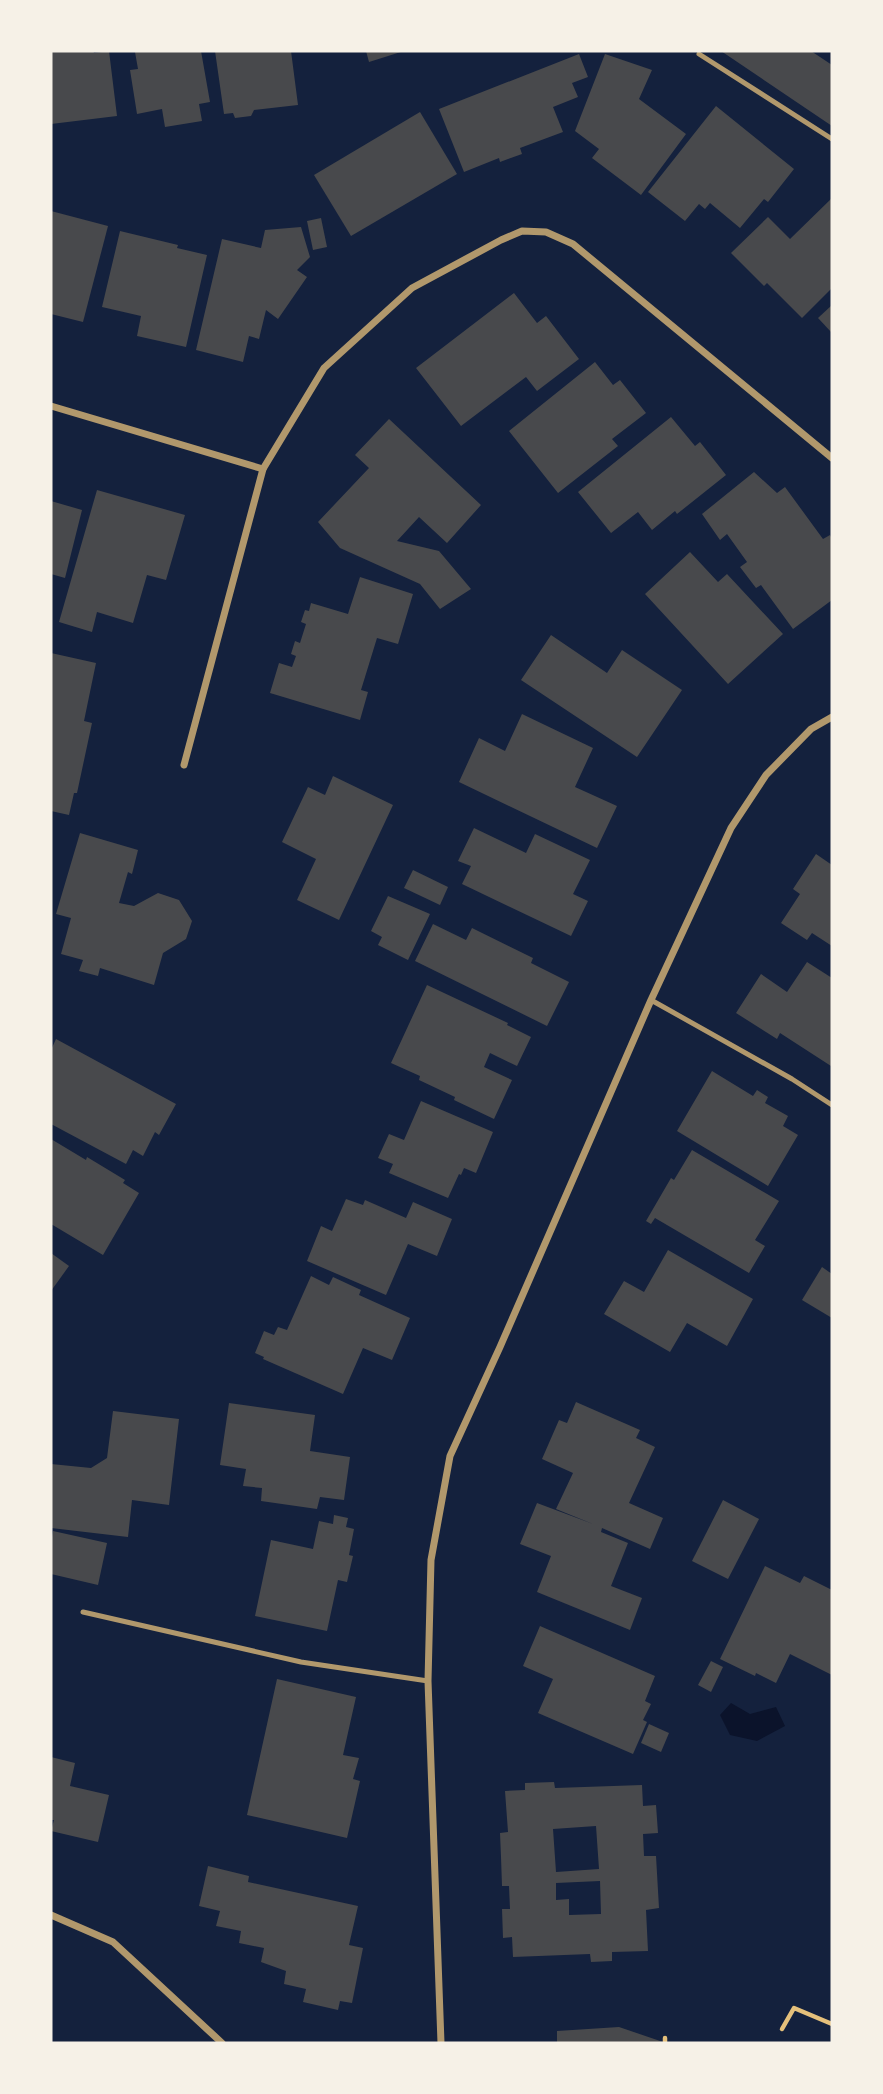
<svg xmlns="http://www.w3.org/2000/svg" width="883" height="2094" font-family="'Exo 2',sans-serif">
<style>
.water{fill:#0b132b}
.building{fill:#48494c;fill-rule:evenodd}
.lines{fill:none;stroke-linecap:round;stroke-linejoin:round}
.path{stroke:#e5c07b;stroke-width:4.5}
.service{stroke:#b1986c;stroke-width:5}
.minor{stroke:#b1986c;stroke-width:7}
</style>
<rect width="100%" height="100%" fill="#14213d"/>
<!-- water -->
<polygon class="water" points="731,1703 750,1714 776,1707 785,1726 757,1741 730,1735 720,1715"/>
<!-- building -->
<g class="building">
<polygon points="51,51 93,51 94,53 109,51 117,116 51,124"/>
<polygon points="201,51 210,102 199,104 202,121 165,127 162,109 137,114 130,70 138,69 135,52"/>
<polygon points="215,51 291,51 298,105 254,110 251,116 235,118 233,113 224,114"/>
<polygon points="366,51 404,51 369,62"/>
<polygon points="721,51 811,51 832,65 832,126"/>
<polygon points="579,54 588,77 572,83 578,97 553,107 563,132 520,148 522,154 500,162 499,158 464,172 439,109"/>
<polygon points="605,54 652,70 639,99 686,134 641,195 592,158 599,149 575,131"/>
<polygon points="716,106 794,169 768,202 764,199 740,228 710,203 705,209 699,204 685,221 648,192"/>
<polygon points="420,112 457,174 351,236 314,175"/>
<polygon points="832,198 832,288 802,318 767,283 764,286 731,253 768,217 790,239"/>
<polygon points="51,211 108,226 83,322 51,314"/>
<polygon points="321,218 327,247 313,250 307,221"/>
<polygon points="301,227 310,257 297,270 307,277 278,319 266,310 259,339 249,336 243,362 196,350 222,239 261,248 265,230"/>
<polygon points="120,231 178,245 177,248 207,255 186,347 137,336 141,316 102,307"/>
<polygon points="514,293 537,323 546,316 579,359 537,391 526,377 461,426 416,368"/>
<polygon points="832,305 832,333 818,318"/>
<polygon points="595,362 613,385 620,380 646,413 612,439 618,446 558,493 509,431"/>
<polygon points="671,417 695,446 700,442 726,475 677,514 675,511 652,530 638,512 611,533 578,492"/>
<polygon points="389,419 481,505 447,543 419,517 397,541 439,551 471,589 440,609 420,584 340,548 318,522 369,468 355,455"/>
<polygon points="754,472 777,493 785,487 823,539 830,535 832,539 832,600 793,629 761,585 756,588 740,567 747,562 727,534 720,540 702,514"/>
<polygon points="97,490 185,515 166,580 147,575 133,623 97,612 92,632 59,622"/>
<polygon points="51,501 82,510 65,578 51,574"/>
<polygon points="690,552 718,582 727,574 783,634 728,684 645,594"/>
<polygon points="360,577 413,594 398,644 377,638 361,690 368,692 360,720 270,693 279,663 292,667 296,656 291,654 295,641 300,643 306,624 301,622 305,610 309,611 311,603 348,614"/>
<polygon points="551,635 607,673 622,650 682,690 637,757 521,680"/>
<polygon points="51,653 96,663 84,721 92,723 77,793 74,793 69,815 51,811"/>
<polygon points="522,714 593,748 575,787 617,806 597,848 459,782 479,738 505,751"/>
<polygon points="333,776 393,805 339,920 297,900 316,859 282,842 308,787 325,795"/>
<polygon points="474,828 526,853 535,834 590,860 573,894 588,901 571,936 462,884 471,866 458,861"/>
<polygon points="80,833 138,850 132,874 128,872 119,903 134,906 158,893 179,900 192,921 186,939 163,953 154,985 100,968 98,976 79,971 83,960 61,954 71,918 56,914"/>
<polygon points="816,854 832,865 832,946 812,933 807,940 781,923 800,894 793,889"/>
<polygon points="413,870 448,887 440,905 404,888"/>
<polygon points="388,896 430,914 408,960 378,945 382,937 371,931"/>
<polygon points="433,924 466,940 472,928 533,958 531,963 569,982 547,1026 415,961"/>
<polygon points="807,962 832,978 831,1066 780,1033 777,1039 736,1013 761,974 787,992"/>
<polygon points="427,985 508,1023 507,1025 531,1037 517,1066 490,1053 484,1067 512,1080 494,1119 454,1100 455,1097 419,1080 420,1076 391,1063"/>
<polygon points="56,1039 176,1104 159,1135 155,1132 143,1156 133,1150 126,1164 51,1124 51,1050"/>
<polygon points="712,1071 753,1096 757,1090 768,1097 765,1103 788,1116 783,1126 798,1135 768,1186 677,1131"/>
<polygon points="421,1101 493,1132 476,1173 464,1168 461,1175 459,1174 448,1198 389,1173 393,1164 378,1158 389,1134 404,1140"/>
<polygon points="51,1139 86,1160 87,1157 125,1180 123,1183 139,1193 103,1255 51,1224"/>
<polygon points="692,1150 779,1201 755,1240 765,1246 749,1273 655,1218 651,1224 646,1221 671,1178 674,1180"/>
<polygon points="346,1199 363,1205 365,1200 406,1218 413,1202 452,1219 437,1256 408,1244 386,1295 307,1261 321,1226 332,1231"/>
<polygon points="668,1250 753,1299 727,1346 687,1323 670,1352 604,1314 624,1281 644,1292"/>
<polygon points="51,1253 69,1266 51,1291"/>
<polygon points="822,1267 832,1274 832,1318 802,1300"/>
<polygon points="311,1276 329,1285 333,1277 361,1290 359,1295 410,1318 392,1360 363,1348 343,1394 263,1359 264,1357 255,1353 264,1331 274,1335 278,1327 287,1330"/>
<polygon points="576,1402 640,1430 636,1438 655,1447 629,1503 663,1518 650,1549 602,1528 601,1532 628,1543 611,1586 642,1598 630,1630 537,1592 551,1556 520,1544 537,1503 593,1524 556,1509 573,1473 542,1459 559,1420 567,1423"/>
<polygon points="229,1403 315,1415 310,1451 350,1457 344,1500 320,1497 317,1509 261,1501 262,1488 243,1486 246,1469 220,1465"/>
<polygon points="113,1411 179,1419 169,1505 132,1500 128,1537 51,1528 51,1464 91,1468 107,1458"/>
<polygon points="723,1500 759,1519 728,1579 692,1561"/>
<polygon points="334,1515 348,1518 346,1527 354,1529 349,1555 353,1556 347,1582 338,1580 327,1631 255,1616 271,1540 313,1549 319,1521 333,1524"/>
<polygon points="53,1531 107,1543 98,1585 51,1574 51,1543"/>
<polygon points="765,1566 800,1583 804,1576 832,1590 832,1675 790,1654 776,1683 756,1673 755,1676 720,1659"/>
<polygon points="540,1626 655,1676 645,1701 651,1704 643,1720 647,1722 633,1754 538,1713 553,1679 523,1666"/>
<polygon points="711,1661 723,1667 711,1692 698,1685"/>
<polygon points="277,1679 356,1697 343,1755 359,1758 353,1779 360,1781 347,1838 247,1815"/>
<polygon points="649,1724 669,1733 661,1752 641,1743"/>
<polygon points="51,1757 75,1763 70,1786 109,1795 98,1842 51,1831 54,1820 51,1820"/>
<path d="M 554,1782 L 555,1788 L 642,1785 L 643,1806 L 656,1805 L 658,1833 L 643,1834 L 644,1856 L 656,1856 L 659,1908 L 646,1910 L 648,1951 L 612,1952 L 612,1961 L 591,1962 L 590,1954 L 513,1957 L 512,1937 L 503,1938 L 502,1909 L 510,1909 L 509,1886 L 502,1886 L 501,1857 L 500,1833 L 508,1832 L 505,1791 L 525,1790 L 525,1783 ZM 596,1826 L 599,1869 L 556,1872 L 553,1829 ZM 600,1881 L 601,1914 L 569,1915 L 569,1899 L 556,1900 L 556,1883 Z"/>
<polygon points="208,1866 249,1876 248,1882 358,1906 349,1945 363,1948 352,2003 340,2001 338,2010 303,2002 306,1989 284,1984 286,1971 261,1962 264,1948 239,1943 241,1931 216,1926 220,1911 199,1906"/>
<polygon points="619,2027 666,2043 557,2043 557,2031"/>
</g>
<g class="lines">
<!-- path -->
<g class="path">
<polyline points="782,2029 794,2008 832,2024"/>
<polyline points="665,2038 665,2043"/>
</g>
<!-- service -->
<g class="service">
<polyline points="699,54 832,139"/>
<polyline points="651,1000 792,1079 832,1105"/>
<polyline points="83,1612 301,1662 428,1681"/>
</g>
<!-- minor -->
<g class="minor">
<polyline points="51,406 263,469"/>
<polyline points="184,765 263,469 324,368 412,288 501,240 522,231 546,232 573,244 832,458"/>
<polyline points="51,1915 113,1942 222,2043"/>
<polyline points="441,2043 428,1681 431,1560 450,1456 500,1347 651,1000 731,828 766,775 811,729 832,717"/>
</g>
</g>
<!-- border -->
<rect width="883" height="2094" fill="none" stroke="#f6f1e7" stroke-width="105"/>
</svg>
